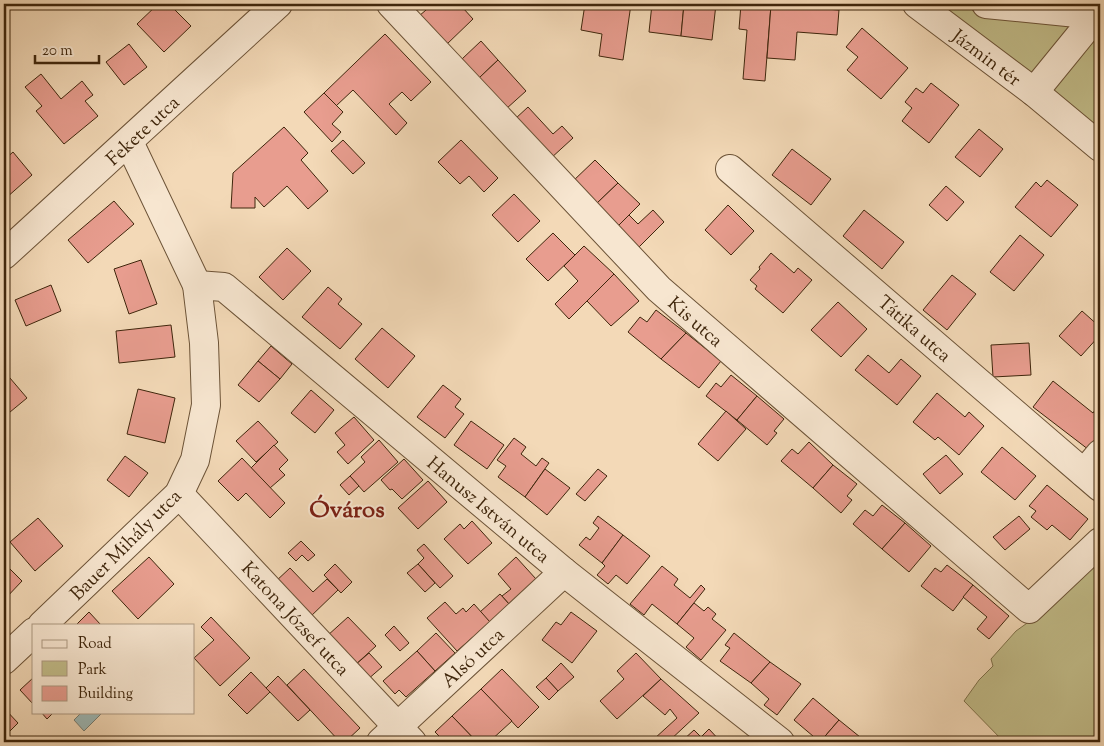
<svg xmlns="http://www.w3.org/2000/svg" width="1104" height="746" font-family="'Sorts Mill Goudy',serif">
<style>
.green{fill:#c2bd8a;stroke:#80724b}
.water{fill:#9eb9b7;stroke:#787e73}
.building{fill:#e89d8f;stroke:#3f260c}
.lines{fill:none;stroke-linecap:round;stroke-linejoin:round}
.minor-casing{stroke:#6c5337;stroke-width:30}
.minor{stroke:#f7e6d0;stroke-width:28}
.labels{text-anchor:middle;stroke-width:4;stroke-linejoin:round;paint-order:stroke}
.street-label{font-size:19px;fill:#3f260c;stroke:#f7e6d0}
.district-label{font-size:24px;font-weight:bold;fill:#7a1f14;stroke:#f7e6d0}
</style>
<rect width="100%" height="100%" fill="#f3d9b7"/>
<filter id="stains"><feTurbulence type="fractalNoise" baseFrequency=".004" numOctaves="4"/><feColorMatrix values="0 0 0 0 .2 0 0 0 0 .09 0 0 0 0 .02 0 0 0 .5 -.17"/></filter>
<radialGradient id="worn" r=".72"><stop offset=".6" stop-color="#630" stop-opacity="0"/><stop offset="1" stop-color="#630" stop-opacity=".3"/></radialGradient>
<!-- green -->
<g class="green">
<polygon points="917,4 986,4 1100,18 1100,147"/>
<polygon points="1100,556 1100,742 1004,742 964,701 979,680 993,666 991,659 1016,631 1051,606"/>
</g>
<!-- water -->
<polygon class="water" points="82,712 100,712 101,714 84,731 74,720"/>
<!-- building -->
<g class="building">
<polygon points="4,4 24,4 4,12"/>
<polygon points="158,4 169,4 191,26 164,52 137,24"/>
<polygon points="433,4 468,4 463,8 473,19 446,45 419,16"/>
<polygon points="585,4 631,4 623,60 599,56 602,34 581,30"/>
<polygon points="652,4 684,4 681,36 649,32"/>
<polygon points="684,4 716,4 712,40 681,36"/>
<polygon points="741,4 771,5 765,81 743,79 747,30 739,29"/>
<polygon points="771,5 839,10 837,35 797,32 795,60 767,58"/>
<polygon points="862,28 908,68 881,99 847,70 858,57 846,47"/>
<polygon points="385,34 431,82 411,101 402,92 389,104 407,123 396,135 353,90 336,106 324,93"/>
<polygon points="481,41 498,60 479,78 462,59"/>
<polygon points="129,44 147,67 124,85 106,62"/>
<polygon points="498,60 526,91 506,109 479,78"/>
<polygon points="41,74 61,99 82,81 93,95 85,101 98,116 64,144 36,111 42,106 25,87"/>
<polygon points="931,83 959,105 929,143 902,121 912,108 905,102 916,88 923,93"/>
<polygon points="324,93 343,112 332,124 341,132 332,142 304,112"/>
<polygon points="528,107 553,134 562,126 573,138 550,159 515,119"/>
<polygon points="284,127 308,153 301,160 328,191 308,209 287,186 264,207 255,197 255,208 231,208 233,173"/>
<polygon points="979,129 1003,149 980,177 955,157"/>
<polygon points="343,140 365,163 353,174 331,151"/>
<polygon points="461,140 498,178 484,192 469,176 460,184 438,162"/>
<polygon points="792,149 831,179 811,205 772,175"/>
<polygon points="13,152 32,175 6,198 4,196 4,160"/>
<polygon points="595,160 618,183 595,205 572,182"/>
<polygon points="1047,180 1078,205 1051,237 1015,207 1036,182 1041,187"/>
<polygon points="618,183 640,204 618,226 595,205"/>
<polygon points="946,186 964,202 947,221 929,205"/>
<polygon points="514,194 540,221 518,242 492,215"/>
<polygon points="114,201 134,224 88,263 68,240"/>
<polygon points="728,205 754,231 731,255 705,230"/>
<polygon points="653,210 664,222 639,247 618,226 629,215 638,224"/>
<polygon points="864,210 904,242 882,269 843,236"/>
<polygon points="553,233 575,255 548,281 526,259"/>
<polygon points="1020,235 1044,255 1014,291 990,272"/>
<polygon points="584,246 614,274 569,319 555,304 578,281 564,266"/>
<polygon points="287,248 311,271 283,300 259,277"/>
<polygon points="771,253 794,273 798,268 812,280 783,313 755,289 757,286 750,280 760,269 759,267"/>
<polygon points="141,260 157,304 129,314 114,269"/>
<polygon points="614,274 639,301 611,326 587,301"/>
<polygon points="952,275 976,294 947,330 923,310"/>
<polygon points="51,285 61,311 26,326 15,300"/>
<polygon points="328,287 342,299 338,304 362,324 340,349 302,317"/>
<polygon points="838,302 867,329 841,357 811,330"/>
<polygon points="656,310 686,333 661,359 628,332 640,317 647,322"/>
<polygon points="1082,311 1100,327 1100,335 1081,356 1059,336"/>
<polygon points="171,325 175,357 119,363 116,331"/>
<polygon points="382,328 415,356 388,388 355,359"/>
<polygon points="686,333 721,361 699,388 661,359"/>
<polygon points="1029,343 1031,375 993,377 991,345"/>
<polygon points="271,346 292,364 280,379 258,361"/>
<polygon points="868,355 889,373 901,359 921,376 897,405 855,370"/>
<polygon points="258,361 280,379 259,402 238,385"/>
<polygon points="4,371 27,398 4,417"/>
<polygon points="731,375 757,396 737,420 706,396 716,383 721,387"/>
<polygon points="1053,381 1093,413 1097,407 1100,410 1100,443 1093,453 1033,407"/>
<polygon points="443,385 461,399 455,407 464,414 445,438 417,417"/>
<polygon points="138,389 175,398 165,443 127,434"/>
<polygon points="311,390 334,410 315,433 291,413"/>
<polygon points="937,393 965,417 969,412 984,426 959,455 938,437 935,440 913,422"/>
<polygon points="757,396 784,419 774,431 777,433 767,445 737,420"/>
<polygon points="726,411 746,429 718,461 698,444"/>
<polygon points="354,417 374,440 348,464 337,452 345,445 335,433"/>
<polygon points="258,421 278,442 256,462 236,441"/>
<polygon points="471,421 504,445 487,469 454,445"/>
<polygon points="514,438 526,447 521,454 536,466 542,458 549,463 525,497 498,477 506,466 497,460"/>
<polygon points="379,440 398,462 364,492 350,476 365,462 361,457"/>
<polygon points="809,442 833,465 813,488 781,461 792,449 798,454"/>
<polygon points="274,445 288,460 279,469 285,475 270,488 251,468"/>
<polygon points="1002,447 1036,476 1015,500 981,472"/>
<polygon points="946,455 963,474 940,494 923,474"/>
<polygon points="125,456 148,473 129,497 107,480"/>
<polygon points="242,458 285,503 270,518 246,493 238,501 218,481"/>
<polygon points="404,459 423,480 402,499 392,489 390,490 381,480"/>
<polygon points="833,465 857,484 847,496 852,500 841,513 813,488"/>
<polygon points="545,469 570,488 547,515 525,497"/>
<polygon points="598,469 607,476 585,501 576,494"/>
<polygon points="350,476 359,486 349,495 340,485"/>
<polygon points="428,481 447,502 418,529 398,508"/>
<polygon points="1047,485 1088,519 1070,540 1052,525 1047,530 1031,517 1036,511 1029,506"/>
<polygon points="882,505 905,523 882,549 853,524 865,510 873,516"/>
<polygon points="598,516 623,535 602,563 579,545 586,537 590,540 599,528 593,523"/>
<polygon points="1019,516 1030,529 1005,550 993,537"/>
<polygon points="38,518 63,546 35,571 10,542"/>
<polygon points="472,521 492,543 468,564 444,539 460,524 464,529"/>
<polygon points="905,523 931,546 909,572 882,549"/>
<polygon points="623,535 650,556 627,584 616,575 608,584 597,575 605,566 602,563"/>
<polygon points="301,541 315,555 308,561 302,555 296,561 288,553"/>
<polygon points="424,544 453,576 440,588 418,564 424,558 417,550"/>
<polygon points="149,557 174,584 138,619 112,591"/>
<polygon points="516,557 536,579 509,604 502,596 511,589 498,574"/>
<polygon points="4,563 22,581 4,600"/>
<polygon points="335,564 352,582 341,593 324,575"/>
<polygon points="418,564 435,583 425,592 407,573"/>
<polygon points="947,565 973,585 953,611 921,586 935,568 941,572"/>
<polygon points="662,566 678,579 674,585 690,598 701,585 705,589 677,624 652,604 644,615 630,604"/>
<polygon points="290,568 313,592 327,579 338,590 309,618 275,582"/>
<polygon points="973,585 1009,616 989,639 977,629 987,617 963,597"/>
<polygon points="500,594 509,604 490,622 480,612"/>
<polygon points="445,602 456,614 463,608 466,612 474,604 490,622 457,651 427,618"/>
<polygon points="694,603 704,611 708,607 716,614 712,619 726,630 701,660 686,647 694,638 677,624"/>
<polygon points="89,612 101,625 76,625"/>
<polygon points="571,612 597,631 572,663 542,640 556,622 561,625"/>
<polygon points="211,617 250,658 220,686 194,658 214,640 201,627"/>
<polygon points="348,617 376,646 354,666 327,636"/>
<polygon points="394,626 409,643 400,651 385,635"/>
<polygon points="436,633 455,653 435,671 417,651"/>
<polygon points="734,633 770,662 751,683 720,661 730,648 725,645"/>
<polygon points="417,651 435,671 406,697 399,690 395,694 383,681"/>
<polygon points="369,653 382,667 367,680 354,666"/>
<polygon points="636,653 661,679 617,719 600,701 624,679 617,671"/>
<polygon points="770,662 801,684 777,715 764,705 769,699 751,683"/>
<polygon points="561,663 574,677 558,691 546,678"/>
<polygon points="304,669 360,728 345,742 340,742 287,685"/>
<polygon points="502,669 539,707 518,728 481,689"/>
<polygon points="251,672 270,692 247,714 228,695"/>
<polygon points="278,676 310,710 298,721 266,688"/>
<polygon points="34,677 34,705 20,690"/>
<polygon points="546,678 558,691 549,700 536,687"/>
<polygon points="661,679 699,713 668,742 658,742 654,739 677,718 670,709 665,715 643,696"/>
<polygon points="481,689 512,721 489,742 477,742 452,716"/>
<polygon points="813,698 839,720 820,742 794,720"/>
<polygon points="4,708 18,723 4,737"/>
<polygon points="41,712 54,712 47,719"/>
<polygon points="452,716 477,742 445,742 435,732"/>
<polygon points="839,720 860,737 856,741 857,742 820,742"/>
<polygon points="709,729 721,742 684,742 682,741 694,730 701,737"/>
</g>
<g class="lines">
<defs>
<g id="minor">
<polyline points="391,4 659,289 1029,609 1100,542"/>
<polyline points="917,4 1034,92 1100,147"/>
<polyline points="986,4 1097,15"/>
<polyline points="1034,92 1100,11"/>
<polyline points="730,169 1100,487"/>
<polyline points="4,255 278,4"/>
<polyline points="197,285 224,287 564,572 780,742"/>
<polyline points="1084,473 1100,454"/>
<polyline points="179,494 412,742"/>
<polyline points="42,625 179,494 195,460 206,405 204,343 197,285 129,142"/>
<polyline points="4,660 34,632"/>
<polyline points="381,742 564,572"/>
</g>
</defs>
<!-- minor casing -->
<use href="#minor" class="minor-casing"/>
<!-- minor -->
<use href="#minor" class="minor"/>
</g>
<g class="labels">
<!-- street labels -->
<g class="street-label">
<text transform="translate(987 57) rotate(37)" y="7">Jázmin tér</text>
<text transform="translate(142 130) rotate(-43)" y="7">Fekete utca</text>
<text transform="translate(696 321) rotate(41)" y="7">Kis utca</text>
<text transform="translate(915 328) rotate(41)" y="7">Tátika utca</text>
<text transform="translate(489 509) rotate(40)" y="7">Hanusz István utca</text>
<text transform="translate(125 544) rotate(-45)" y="7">Bauer Mihály utca</text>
<text transform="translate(296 618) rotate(47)" y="7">Katona József utca</text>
<text transform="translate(472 657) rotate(-43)" y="7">Alsó utca</text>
</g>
<!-- district labels -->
<g class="district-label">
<text x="347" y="517">Óváros</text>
</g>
</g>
<!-- margin -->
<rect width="1104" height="746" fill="none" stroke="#f3d9b7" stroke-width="20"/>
<rect x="5" y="5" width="1094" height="736" fill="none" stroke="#3f260c" stroke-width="2.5"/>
<rect x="10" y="10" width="1084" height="726" fill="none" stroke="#3f260c"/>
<!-- legend -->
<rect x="32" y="624" width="162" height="90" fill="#f7e6d0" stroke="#ad9982"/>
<rect x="42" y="640" width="25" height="8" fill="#f7e6d0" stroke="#ad9982"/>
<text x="78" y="648" font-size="15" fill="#3f260c">Road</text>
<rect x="42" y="661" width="25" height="15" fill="#c2bd8a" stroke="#ad9982"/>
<text x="78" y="674" font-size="15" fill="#3f260c">Park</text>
<rect x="42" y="686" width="25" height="15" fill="#e89d8f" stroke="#ad9982"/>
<text x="78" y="698" font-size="15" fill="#3f260c">Building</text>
<!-- scale -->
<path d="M35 55v8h64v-8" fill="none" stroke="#3f260c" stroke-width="2.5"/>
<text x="42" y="55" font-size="15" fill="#3f260c" stroke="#f7e6d0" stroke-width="4" paint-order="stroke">20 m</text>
<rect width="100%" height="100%" filter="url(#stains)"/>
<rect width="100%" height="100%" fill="url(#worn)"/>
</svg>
